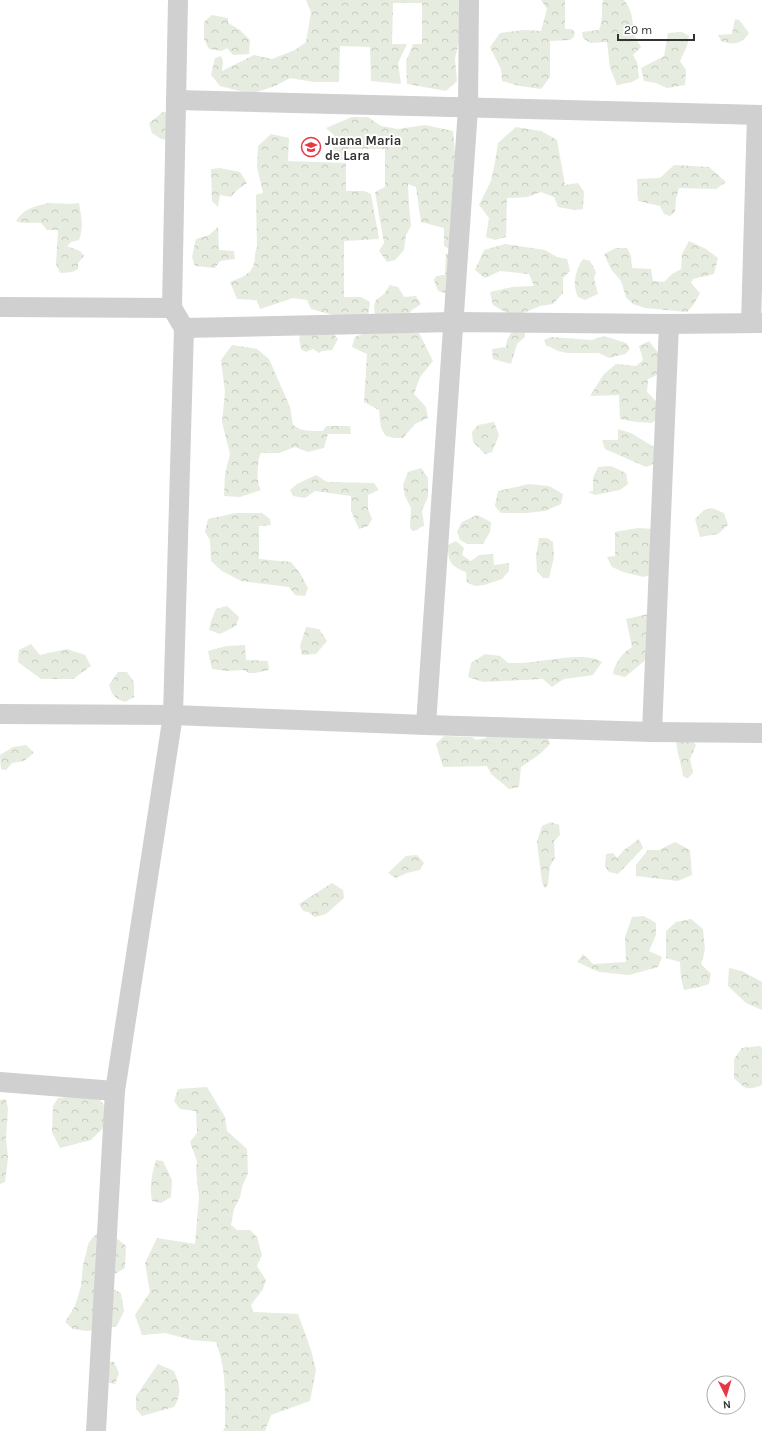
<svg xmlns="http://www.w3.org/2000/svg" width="762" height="1431" font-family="Karla,sans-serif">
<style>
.forest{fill:url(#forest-crowns)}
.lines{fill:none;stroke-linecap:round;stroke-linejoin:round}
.street{stroke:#d0d0d0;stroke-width:20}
.labels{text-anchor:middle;stroke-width:4;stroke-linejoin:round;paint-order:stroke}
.poi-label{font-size:13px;font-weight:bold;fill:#333;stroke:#fff;text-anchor:start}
</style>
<defs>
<pattern id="forest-crowns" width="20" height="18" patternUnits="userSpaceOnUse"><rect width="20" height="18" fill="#e6ecdf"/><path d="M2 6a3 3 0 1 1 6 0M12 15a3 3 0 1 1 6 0" fill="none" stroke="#c6cbc0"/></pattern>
</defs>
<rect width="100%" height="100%" fill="#fff"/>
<!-- forest -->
<g class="forest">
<polygon points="306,0 461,0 461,33 455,59 457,81 446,91 407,84 406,62 413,44 422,44 422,3 393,3 392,44 407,44 398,63 401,84 371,81 370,47 340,46 339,82 314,82 290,78 275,86 251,94 220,86 211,75 215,58 221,56 223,62 222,71 254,55 272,59 295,50 306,42 311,12"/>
<polygon points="541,0 565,0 565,29 571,29 575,32 574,37 570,40 550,41 550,77 541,89 520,86 502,81 501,69 490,47 500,33 524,30 541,31 547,9"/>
<path d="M 603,0 L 624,0 C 633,12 632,18 634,33 C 635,38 639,43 641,47 L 633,55 L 637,62 L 639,78 L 632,82 L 617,85 L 610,68 L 607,42 L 590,43 L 583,38 L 582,32 L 599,30 C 603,21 601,10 603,0 Z"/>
<polygon points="212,15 228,18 228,23 240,30 250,40 249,54 233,55 227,48 222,51 209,49 204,39 204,22"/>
<path d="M 735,19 L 739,20 L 749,33 C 741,45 733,45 721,41 L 718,35 L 732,34 Z"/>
<polygon points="682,32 689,36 687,46 680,61 686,70 685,85 667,88 656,83 644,81 641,68 664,56 668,33"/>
<polygon points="163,112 176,112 171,140 161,139 152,133 149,123"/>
<polygon points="352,117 368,117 381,126 398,129 425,125 453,131 455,154 461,162 451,250 444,246 444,228 421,222 416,187 408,184 409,205 411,226 406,235 404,250 395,260 387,262 379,251 384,243 375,192 385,187 385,149 346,149 346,160 332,160 334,135 326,128"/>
<polygon points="516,127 541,131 557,140 565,185 578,183 584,192 583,209 574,210 558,207 554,197 541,192 527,197 507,198 506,237 495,240 486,237 489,218 479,205 491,181 495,162 498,143"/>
<path d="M 271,134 L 289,138 L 288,161 L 346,163 L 346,191 L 364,191 L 371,194 L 379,239 L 344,241 L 344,297 L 361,297 L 370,302 L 368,317 L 340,317 L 311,309 L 307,300 L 293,298 L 260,309 L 257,300 L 237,299 L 230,282 C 239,278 252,275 254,263 C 256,258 254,253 257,248 L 256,195 L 263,193 L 257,167 L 258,146 Z"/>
<polygon points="674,165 709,167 726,182 716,189 679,188 676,199 675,212 670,216 664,214 660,206 638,201 637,179 660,178"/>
<polygon points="220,168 240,172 247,183 236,191 231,197 220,195 218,207 212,201 211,169"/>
<path d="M 48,203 L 70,204 L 79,203 C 81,216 84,227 79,240 L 71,242 L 67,246 L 80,251 L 84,256 L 78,263 L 78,269 L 72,272 L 60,273 L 56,264 L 58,230 L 47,230 L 41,223 C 33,222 23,224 16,221 C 25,208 33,207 48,203 Z"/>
<polygon points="218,227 219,250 234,251 235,259 220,261 215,268 195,266 192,257 196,239 209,235"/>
<polygon points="689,241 706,249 718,258 714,274 693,279 691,283 700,293 694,304 687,312 645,308 633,304 626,297 621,281 611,269 604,254 616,248 627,248 631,256 632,268 651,269 653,281 664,282 672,274 681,269 682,254"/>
<polygon points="505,244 545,250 557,257 567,259 570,271 563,278 563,293 553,304 540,306 514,317 493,305 490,292 512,287 534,286 529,274 500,271 485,278 475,270 484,250"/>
<polygon points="446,253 451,256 448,294 438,291 434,280 436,276 445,275"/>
<path d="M 583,259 L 590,261 L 596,272 L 594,278 L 598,294 L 585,300 L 578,297 C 572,284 575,271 583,259 Z"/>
<polygon points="390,285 398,287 404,297 416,296 421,304 412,310 405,320 375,316 374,306 376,300 384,294"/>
<polygon points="305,329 330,330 338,339 332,350 322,351 319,353 313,349 306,352 301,349 299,338"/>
<path d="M 375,329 L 419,333 L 433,361 L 420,377 L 414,394 L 426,407 L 428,418 L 415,424 L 403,438 C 380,439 381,430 379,410 L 364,402 L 367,354 L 352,347 L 355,337 Z"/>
<polygon points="525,329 525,337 517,344 511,364 493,359 492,349 506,347 507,340 513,330"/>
<polygon points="604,336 626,343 630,349 625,354 609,358 599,353 568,353 558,351 546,345 544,340 551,337 592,340"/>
<polygon points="649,341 659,354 661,373 648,379 647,392 659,404 660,416 652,423 636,422 620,419 619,395 590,396 604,374 616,364 636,366 643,360 639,346"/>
<path d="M 232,345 L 257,349 L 269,359 L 290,407 L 293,425 C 301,432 312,431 323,431 L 326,426 L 350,426 L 351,434 L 328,434 L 324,448 L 308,452 L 295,447 L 279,453 L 261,453 C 257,460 256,483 261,490 L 240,497 L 224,496 L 225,474 L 230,454 L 222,422 L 225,392 L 221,360 Z"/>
<polygon points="494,422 499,435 492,452 485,454 473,442 472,432 478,425"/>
<polygon points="618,429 631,433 659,450 656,463 646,467 605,449 602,440 618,440"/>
<polygon points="611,466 626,473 628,484 620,490 595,495 588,492 593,491 593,478 598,467"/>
<polygon points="421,468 428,478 428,497 422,510 424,525 417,530 413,531 410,528 411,508 405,496 403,485 408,472"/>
<polygon points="316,475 327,482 374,483 379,490 368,495 368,509 372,519 368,526 359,529 351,511 351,496 315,491 305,498 293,496 290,490 297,484"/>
<polygon points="529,484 549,486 563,494 561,504 545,511 526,513 501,513 495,506 498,491"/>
<polygon points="712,508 724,513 728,525 718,534 700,537 695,519 704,510"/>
<polygon points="236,513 262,513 270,519 271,525 259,526 259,559 291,562 300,573 308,588 305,596 295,595 289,587 241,581 222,571 211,561 210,540 205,532 208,519"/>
<polygon points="477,515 491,522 490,532 483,544 468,544 460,540 457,531 462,522"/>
<polygon points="638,528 655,529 651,574 644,577 623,572 612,567 607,557 615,556 615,532"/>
<polygon points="539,538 547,538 553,542 554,557 549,578 543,578 537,571 536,556"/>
<path d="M 456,541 L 464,548 L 462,555 L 471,561 L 479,555 L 493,554 L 494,565 L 509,563 L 509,571 L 502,579 L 484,585 L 476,586 L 467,583 L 466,572 C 450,566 448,561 448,545 Z"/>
<polygon points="227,606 239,617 236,626 220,634 209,630 211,621 216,609"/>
<path d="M 648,614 L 648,658 L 625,677 L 613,674 C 614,664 623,652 632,647 L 626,619 Z"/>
<polygon points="306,627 319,629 327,641 316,654 302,655 300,646"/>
<polygon points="31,644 40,655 67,649 85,655 91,666 73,679 41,679 18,662 19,650"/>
<polygon points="245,645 246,660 268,661 269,670 255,673 249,673 244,670 227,671 212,669 208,651 226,646"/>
<path d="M 485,654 L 500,656 L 508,663 C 516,663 525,663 533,662 C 552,660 586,652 602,662 L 593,675 L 564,679 L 552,687 L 543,679 L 483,682 L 468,677 L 471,663 Z"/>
<path d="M 118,672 L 127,672 L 134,682 L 134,697 L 125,702 C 114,699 112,694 109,685 Z"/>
<polygon points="493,729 546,731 550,744 540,754 521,767 519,787 509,789 491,774 487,766 443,767 436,744 444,736 472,737 476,740 486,738"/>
<path d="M 689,737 L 696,745 L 690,759 L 693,773 L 688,778 L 683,776 C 681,763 677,752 676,740 Z"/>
<polygon points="26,745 34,753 24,761 12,763 6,770 1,769 0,755 13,747"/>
<polygon points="551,822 559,825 560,835 554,841 555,858 550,866 548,884 545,889 542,882 537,842 542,826"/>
<polygon points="639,839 643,848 618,874 609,872 605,866 606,854 613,853 617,858 624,850"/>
<polygon points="675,842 690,850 692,875 678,881 636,876 636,865 648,850 659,850"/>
<polygon points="417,855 424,863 420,870 407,873 396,878 388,873 406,856"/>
<polygon points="332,883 343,890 344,898 326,914 315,917 308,912 303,911 299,904"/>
<polygon points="644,916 656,923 656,935 649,951 662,957 658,967 629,975 599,972 577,962 583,954 593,964 626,962 625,937 632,917"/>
<polygon points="691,919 703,929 705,950 701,964 711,974 709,984 700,987 684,990 681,978 680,962 666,958 666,931 676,922"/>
<polygon points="729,968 742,971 762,982 762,1010 746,1003 728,986"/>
<path d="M 760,1046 L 762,1048 L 762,1085 C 747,1091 745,1089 734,1078 L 734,1059 L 742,1048 Z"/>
<path d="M 207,1087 L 225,1117 L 227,1131 L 247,1149 L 248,1173 L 242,1187 L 240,1197 L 234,1209 L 231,1225 L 237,1230 L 250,1230 L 257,1237 L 262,1255 L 257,1266 L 266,1280 L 263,1289 L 251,1305 L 253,1312 L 298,1314 L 311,1350 L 316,1370 L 310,1401 L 271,1415 L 265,1431 L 223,1431 L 225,1427 C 225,1397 227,1371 216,1342 L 192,1340 L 165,1333 L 142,1335 L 135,1315 L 150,1292 L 145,1263 L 157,1238 L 195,1244 L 199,1197 L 196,1170 L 197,1161 L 190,1142 L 197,1133 L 196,1111 L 180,1109 L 174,1101 L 178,1089 Z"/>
<polygon points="78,1096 100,1100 111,1114 108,1123 91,1140 60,1148 52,1132 53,1106 58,1098"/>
<polygon points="6,1099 8,1109 6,1138 8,1158 5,1182 0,1184 0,1100"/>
<path d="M 156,1160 L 163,1161 L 172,1180 L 171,1197 L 161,1203 L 152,1201 C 149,1186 152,1174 156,1160 Z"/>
<polygon points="101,1229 110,1233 126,1246 125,1268 111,1276 106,1286 121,1293 124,1311 117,1326 87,1331 73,1329 65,1322 75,1306 81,1286 83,1265 89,1242"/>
<polygon points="99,1361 114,1362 119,1373 115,1384 99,1381"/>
<path d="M 158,1364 L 174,1371 C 180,1386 182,1393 174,1407 L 142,1416 L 136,1409 L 136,1396 Z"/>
</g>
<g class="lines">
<!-- street -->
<g class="street">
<polyline points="176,100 762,115"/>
<polyline points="0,307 172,308"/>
<polyline points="751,323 757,115"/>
<polyline points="184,328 454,322 669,324 762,323"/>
<polyline points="0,714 173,715 426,725 652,732 762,733"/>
<polyline points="426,725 468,108 469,0"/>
<polyline points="652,732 669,324"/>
<polyline points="0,1082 115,1091"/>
<polyline points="96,1431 115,1091 173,715 184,328 172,308 178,0"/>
</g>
</g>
<!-- icons -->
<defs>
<symbol id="school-ring" viewBox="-11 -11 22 22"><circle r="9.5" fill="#fff" stroke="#e63946" stroke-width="1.5"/><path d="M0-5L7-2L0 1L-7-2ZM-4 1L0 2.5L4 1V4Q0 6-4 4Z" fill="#e63946"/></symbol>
</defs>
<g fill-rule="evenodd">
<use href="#school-ring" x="300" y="136" width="22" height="22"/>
</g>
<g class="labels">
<!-- poi labels -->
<g class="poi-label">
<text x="325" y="145">Juana Maria<tspan x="325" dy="15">de Lara</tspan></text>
</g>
</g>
<!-- north arrow -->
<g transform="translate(726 1395) rotate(175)"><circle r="19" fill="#ffffff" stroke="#adadad"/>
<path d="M0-3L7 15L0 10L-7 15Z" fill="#e63946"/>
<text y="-6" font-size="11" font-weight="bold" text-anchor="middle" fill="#333333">N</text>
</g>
<!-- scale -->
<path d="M618 34v6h76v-6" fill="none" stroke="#333333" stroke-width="2"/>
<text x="624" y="34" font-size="12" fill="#333333" stroke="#ffffff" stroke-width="3" paint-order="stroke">20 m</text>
</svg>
